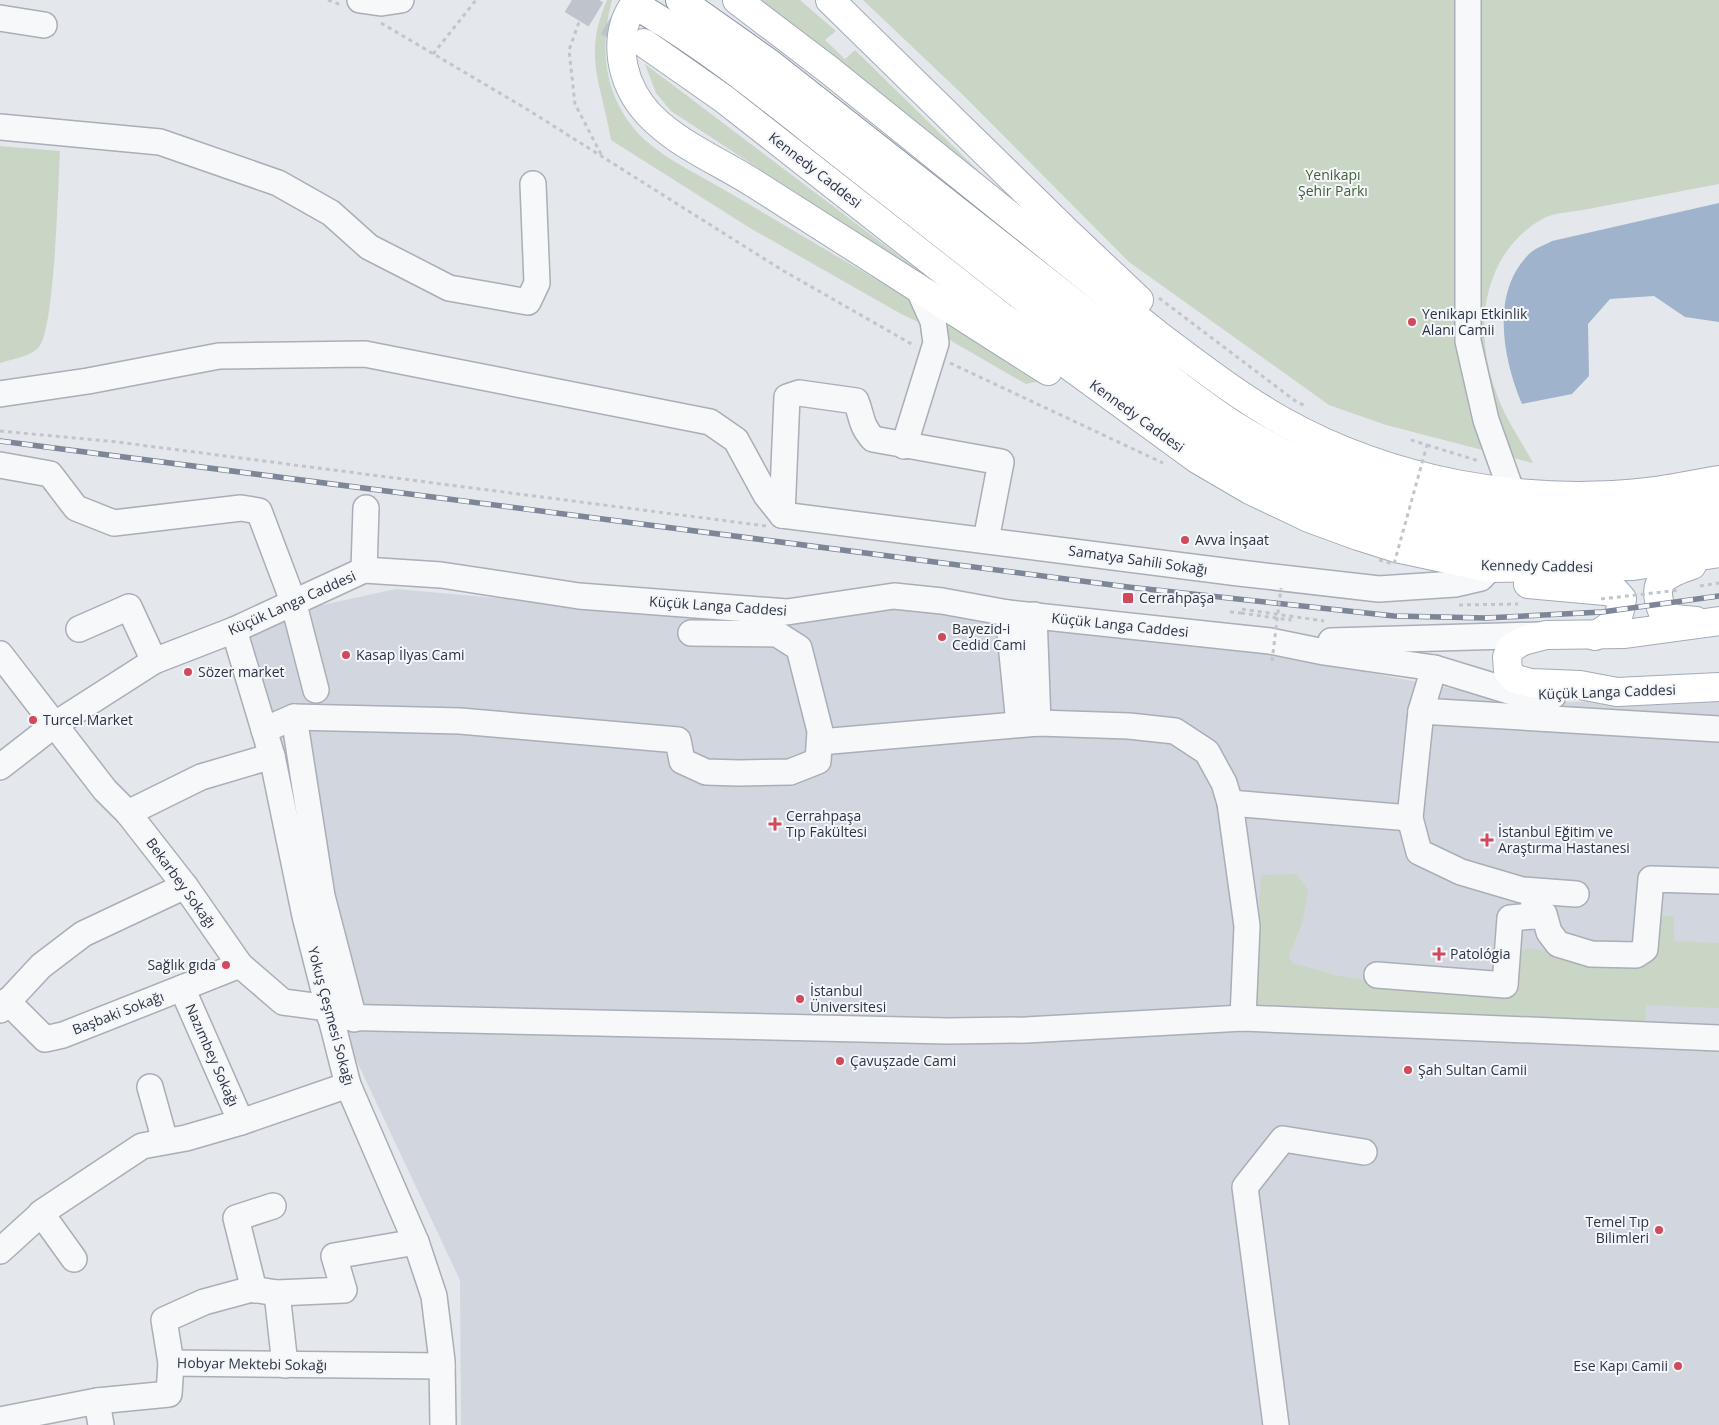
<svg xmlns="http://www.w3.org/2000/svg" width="1719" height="1425" font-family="'Open Sans',sans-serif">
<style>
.built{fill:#d2d6de}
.green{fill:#c9d6c5}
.water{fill:#9fb4cc}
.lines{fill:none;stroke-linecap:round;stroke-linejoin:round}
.major-tunnel{stroke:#bfc3cb;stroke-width:28;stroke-dasharray:28 14;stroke-linecap:butt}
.minor-casing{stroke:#a9aeb7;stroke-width:28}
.major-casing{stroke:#a3abb8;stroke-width:30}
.highway-casing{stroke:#8b94a3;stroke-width:30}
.path{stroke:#c2c5cb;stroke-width:3;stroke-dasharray:4 4;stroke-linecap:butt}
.minor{stroke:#f7f8fa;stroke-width:25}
.major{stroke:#fff;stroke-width:28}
.highway{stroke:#fff;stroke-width:28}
.rail-casing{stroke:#7d8696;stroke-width:5.5}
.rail{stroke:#f4f6f9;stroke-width:4;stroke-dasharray:11;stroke-linecap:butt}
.path-bridge{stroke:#c2c5cb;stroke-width:3;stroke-dasharray:4 4;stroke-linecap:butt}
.poi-dot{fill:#d1495b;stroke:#f4f6f9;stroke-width:2}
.labels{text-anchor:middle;stroke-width:4;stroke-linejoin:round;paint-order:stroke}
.street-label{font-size:14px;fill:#2b3445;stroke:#f4f6f9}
.park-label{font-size:14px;fill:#3f6138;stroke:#f4f6f9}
.poi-label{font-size:14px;fill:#2b3445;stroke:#f4f6f9;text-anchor:start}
</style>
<rect width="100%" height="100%" fill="#e4e7ec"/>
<!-- built -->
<polygon class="built" points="396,589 786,624 893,603 1268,653 1511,700 1566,702 1719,698 1719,1425 461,1425 460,1280 352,1051 239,637 294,611"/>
<!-- green -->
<g class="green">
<path d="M 607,0 L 612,0 C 600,44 603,89 632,126 C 653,154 698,174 728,192 C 789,228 850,264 911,300 L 932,328 L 903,315 L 750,228 L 611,140 C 602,84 582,58 607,0 Z"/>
<polygon points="756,0 800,0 836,31 825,40 845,59 855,50 1006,198 895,110 897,106"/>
<path d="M 863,0 L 1719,0 L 1719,184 C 1675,192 1632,201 1588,209 C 1575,212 1556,212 1544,218 C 1481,253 1473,330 1496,392 C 1504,417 1521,440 1533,463 L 1386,425 L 1329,405 L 1129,262 L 962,94 Z"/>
<polygon points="645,64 944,290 671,111 656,93"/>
<path d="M 0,146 L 60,151 C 58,184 55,328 39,347 C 30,357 12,359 0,363 Z"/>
<polygon points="946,321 1040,381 1026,384 948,339"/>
<polygon points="1296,874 1308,890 1302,924 1289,955 1292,963 1339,976 1368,981 1505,991 1516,954 1529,948 1593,960 1638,961 1654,916 1674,916 1674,941 1719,943 1719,1032 1719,1008 1646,1005 1645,1024 1254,1008 1261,875"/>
</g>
<!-- water -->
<path class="water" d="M 1719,203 L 1719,322 L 1685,317 L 1654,296 L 1610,299 L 1588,324 L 1589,376 L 1572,394 L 1522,404 C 1503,359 1490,293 1529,254 C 1535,248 1545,245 1552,241 Z"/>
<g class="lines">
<!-- major-tunnel -->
<polyline class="major-tunnel" points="572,0 643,43"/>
<defs>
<g id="minor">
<polyline points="360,0 381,3 401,0"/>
<polyline points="1468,0 1468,341 1486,420 1512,493"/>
<polyline points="0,18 44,25"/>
<polyline points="0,127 160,142 278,183 331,213 369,247 449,288 528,302 537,283 533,184"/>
<polyline points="0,394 88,381 219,356 365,354 710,422 736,440 766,495 782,515"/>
<polyline points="904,446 936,343 933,321 919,290"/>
<polyline points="0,465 50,474 76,508 114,523 241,508 259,511 293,601 316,690"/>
<polyline points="782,515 1239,573 1379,589 1455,584 1481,578 1490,568"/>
<path d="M 782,515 L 787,397 L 799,393 L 856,401 C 863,419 860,424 873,439 L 1001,462 L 986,540"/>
<polyline points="364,570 366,508"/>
<polyline points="1008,613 1019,724"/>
<polyline points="1034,615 1038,723"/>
<polyline points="79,629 129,607 154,661"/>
<polyline points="234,630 272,756 305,916 348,1085 416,1242 434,1296 442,1361 443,1425"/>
<polyline points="1331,641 1539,635"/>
<polyline points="0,654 105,790 128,813 185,886 240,965 283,1002 328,1008"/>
<polyline points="1421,711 1434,668"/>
<polyline points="294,717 322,896 354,1019"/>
<polyline points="264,730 294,717 460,721 678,740 682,761 706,772 738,773 790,772 818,761 820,731 799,648 777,634 691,633"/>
<polyline points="820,742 1038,723 1129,726 1175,731 1207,752 1224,783 1230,803 1247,926 1243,1018"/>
<polyline points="0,767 54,725 154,661 234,630 364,570 441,575 579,596 787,612 894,596 942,601 1008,613 1270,641 1324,652 1434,668 1519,694 1553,696"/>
<polyline points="1230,803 1410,818"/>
<polyline points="128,813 201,777 272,756"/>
<polyline points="1576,894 1522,890 1461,872 1419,852 1410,818 1421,711 1719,729"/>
<polyline points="1533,916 1544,914 1549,932 1558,944 1591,954 1636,955 1645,949 1651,879 1719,881"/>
<polyline points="1377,975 1505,985 1510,918 1533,916 1534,899"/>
<polyline points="182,988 241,1122"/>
<polyline points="7,1001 45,1039 63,1035 240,965"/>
<polyline points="0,1010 41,966 83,934 185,886"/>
<polyline points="330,1017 948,1031 1026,1030 1243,1018 1719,1038"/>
<polyline points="150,1087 165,1141"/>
<polyline points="41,1213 74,1259"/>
<polyline points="0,1251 44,1211 142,1146 186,1138 241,1122 348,1085"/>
<polyline points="254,1290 236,1218 273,1206"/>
<polyline points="277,1293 285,1365"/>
<polyline points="171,1363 442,1366"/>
<polyline points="0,1420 97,1401"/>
<polyline points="101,1425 97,1401 169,1394 171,1363 164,1320 204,1302 252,1289 277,1293 344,1290 334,1256 416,1242"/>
<polyline points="1276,1425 1245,1187 1283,1139 1364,1152"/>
</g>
<g id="major">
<path d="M 638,0 C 612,30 619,75 641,105 C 668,141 718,160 755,184 C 853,246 950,309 1048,371"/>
<path d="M 737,0 L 829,70 L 1158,335 C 1198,365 1238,396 1282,421 C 1391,482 1524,506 1648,492 C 1672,489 1695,484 1719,480"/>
<polyline points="830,0 1069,234 1139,300"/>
<polyline points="644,43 724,99 1001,316 1197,459 1250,490 1309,518 1358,536 1396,548 1490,568 1633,566 1719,553"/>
<path d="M 1692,565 C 1663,575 1650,581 1663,613 L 1675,619 L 1696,621"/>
<path d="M 1528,584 L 1616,592 L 1622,599 C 1619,623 1614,623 1595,636"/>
<polyline points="1719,621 1625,634 1546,635 1523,641 1511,648 1507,657 1508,671 1515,679 1531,683 1580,685 1617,692 1719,687"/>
</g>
<g id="highway">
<path d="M 680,0 L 769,63 L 1183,389 C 1199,401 1215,413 1232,424 C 1340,492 1471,527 1599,522 C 1639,520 1680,513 1719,506"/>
<path d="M 647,12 C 713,51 772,100 833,148 C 912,211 992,273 1072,336 C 1147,395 1222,457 1310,494 C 1449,551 1572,557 1719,532"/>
</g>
</defs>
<!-- minor casing -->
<use href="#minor" class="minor-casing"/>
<!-- major casing -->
<use href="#major" class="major-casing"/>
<!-- highway casing -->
<use href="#highway" class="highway-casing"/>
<!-- path -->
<g class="path">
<polyline points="328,0 341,5"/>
<polyline points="587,0 569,50 575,104 602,156"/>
<polyline points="381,23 525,108 782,270 915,346"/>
<polyline points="433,54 476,0"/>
<polyline points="1159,298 1294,400 1305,406"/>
<polyline points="950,363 1163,463"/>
<polyline points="0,431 117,442 766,526"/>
<polyline points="1427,445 1479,461"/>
<polyline points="1700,586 1719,583"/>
<polyline points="1459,605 1518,604"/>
<polyline points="1230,612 1241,613 1241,609 1324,621"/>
<polyline points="1241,613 1290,620 1290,616"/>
</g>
<!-- minor -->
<use href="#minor" class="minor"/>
<!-- major -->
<use href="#major" class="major"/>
<!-- highway -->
<use href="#highway" class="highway"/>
<defs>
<polyline id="rail" points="0,441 1128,587 1394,616 1486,618 1602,612 1719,596"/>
</defs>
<!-- rail casing -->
<use href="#rail" class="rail-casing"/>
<!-- rail -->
<use href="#rail" class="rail"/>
<!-- path-bridge -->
<g class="path-bridge">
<polyline points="1379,560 1394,564 1427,445 1408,439"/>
<polyline points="1601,599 1680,590"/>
<polyline points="1272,661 1281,588"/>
</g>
</g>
<!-- markers -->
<g class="poi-dot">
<circle cx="1412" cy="322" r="5"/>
<circle cx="1185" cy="540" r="5"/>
<rect x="1122" y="592" width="12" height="12" rx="2.5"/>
<circle cx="942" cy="637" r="5"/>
<circle cx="346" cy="655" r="5"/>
<circle cx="188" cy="672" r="5"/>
<circle cx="33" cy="720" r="5"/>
<path d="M772.5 816.5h5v5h5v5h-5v5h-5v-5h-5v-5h5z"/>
<path d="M1484.5 832.5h5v5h5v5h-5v5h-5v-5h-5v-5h5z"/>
<path d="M1436.5 946.5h5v5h5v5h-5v5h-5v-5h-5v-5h5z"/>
<circle cx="226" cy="965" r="5"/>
<circle cx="800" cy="999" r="5"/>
<circle cx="840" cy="1061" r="5"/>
<circle cx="1408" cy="1070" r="5"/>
<circle cx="1659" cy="1230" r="5"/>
<circle cx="1678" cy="1366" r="5"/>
</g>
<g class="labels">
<!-- street labels -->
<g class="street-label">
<text transform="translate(815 170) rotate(38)" y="5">Kennedy Caddesi</text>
<text transform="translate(1137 416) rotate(36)" y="5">Kennedy Caddesi</text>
<text transform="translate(1138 560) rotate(8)" y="5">Samatya Sahili Sokağı</text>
<text transform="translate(1537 566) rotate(1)" y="5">Kennedy Caddesi</text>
<text transform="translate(292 603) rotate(-24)" y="5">Küçük Langa Caddesi</text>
<text transform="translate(718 606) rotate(4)" y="5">Küçük Langa Caddesi</text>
<text transform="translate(1120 625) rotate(6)" y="5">Küçük Langa Caddesi</text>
<text transform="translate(1607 692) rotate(-2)" y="5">Küçük Langa Caddesi</text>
<text transform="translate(181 883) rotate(54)" y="5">Bekarbey Sokağı</text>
<text transform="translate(118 1013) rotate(-21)" y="5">Başbaki Sokağı</text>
<text transform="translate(331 1016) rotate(75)" y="5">Yokuş Çeşmesi Sokağı</text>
<text transform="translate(212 1055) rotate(66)" y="5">Nazımbey Sokağı</text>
<text transform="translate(252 1364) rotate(1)" y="5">Hobyar Mektebi Sokağı</text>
</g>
<!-- park labels -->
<g class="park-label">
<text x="1333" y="180">Yenikapı<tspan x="1333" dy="16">Şehir Parkı</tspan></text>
</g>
<!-- poi labels -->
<g class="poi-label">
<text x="1422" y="319">Yenikapı Etkinlik<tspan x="1422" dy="16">Alanı Camii</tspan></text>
<text x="1195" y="545">Avva İnşaat</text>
<text x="1139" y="603">Cerrahpaşa</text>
<text x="952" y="634">Bayezid-i<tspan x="952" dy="16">Cedid Cami</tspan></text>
<text x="356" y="660">Kasap İlyas Cami</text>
<text x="198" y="677">Sözer market</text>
<text x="43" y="725">Turcel Market</text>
<text x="786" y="821">Cerrahpaşa<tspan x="786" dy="16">Tıp Fakültesi</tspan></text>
<text x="1498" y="837">İstanbul Eğitim ve<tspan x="1498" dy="16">Araştırma Hastanesi</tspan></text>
<text x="1450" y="959">Patológia</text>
<text x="216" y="970" text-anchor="end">Sağlık gıda</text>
<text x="810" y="996">İstanbul<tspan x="810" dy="16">Üniversitesi</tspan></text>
<text x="850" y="1066">Çavuşzade Cami</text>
<text x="1418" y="1075">Şah Sultan Camii</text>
<text x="1649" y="1227" text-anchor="end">Temel Tıp<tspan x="1649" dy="16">Bilimleri</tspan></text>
<text x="1668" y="1371" text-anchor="end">Ese Kapı Camii</text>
</g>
</g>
</svg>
